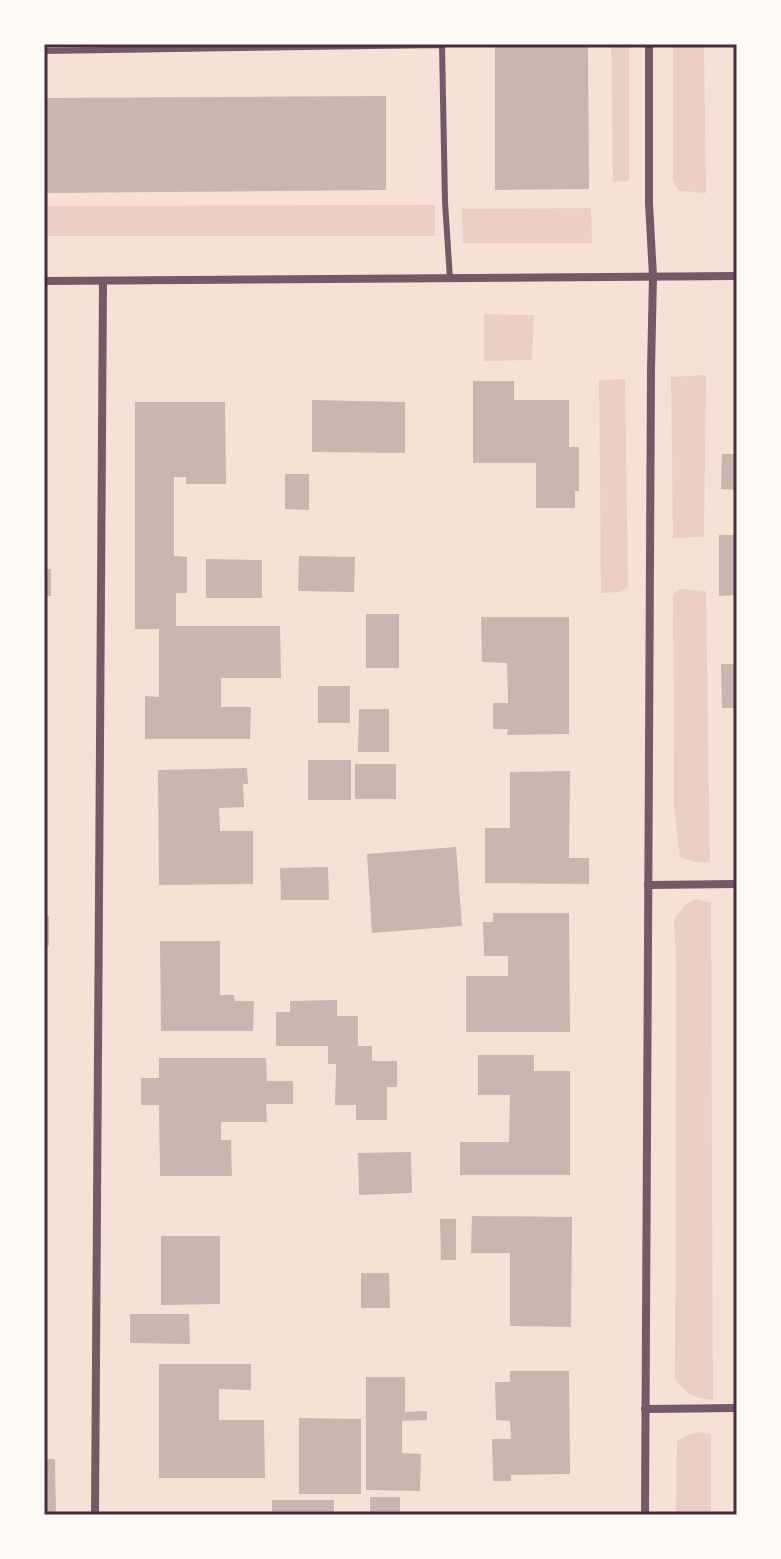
<svg xmlns="http://www.w3.org/2000/svg" width="781" height="1559" font-family="'IBM Plex Serif',serif">
<style>
.green{fill:#ebcfc5}
.building{fill:#ccb4b1}
.lines{fill:none;stroke-linecap:round;stroke-linejoin:round}
.service{stroke:#755966;stroke-width:6}
.minor{stroke:#755966;stroke-width:8}
.neatline{fill:none;stroke:#4a2c40;stroke-width:3}
</style>
<rect width="100%" height="100%" fill="#f7e1d7"/>
<!-- green -->
<g class="green">
<polygon points="611,44 629,44 629,181 613,182"/>
<polygon points="673,44 704,44 706,193 679,191 673,181"/>
<polygon points="435,205 435,236 44,236 44,206"/>
<polygon points="591,208 592,243 463,243 462,209"/>
<polygon points="484,314 534,315 532,360 484,361"/>
<polygon points="706,375 704,537 673,538 671,377"/>
<polygon points="625,379 628,587 619,592 601,593 599,380"/>
<polygon points="681,589 706,591 710,862 694,862 680,857 674,810 673,594"/>
<path d="M 696,899 L 711,903 L 713,1400 C 692,1397 688,1396 675,1379 L 676,965 L 674,919 L 686,904 Z"/>
<polygon points="700,1432 711,1434 711,1515 676,1515 677,1441 690,1434"/>
</g>
<!-- building -->
<g class="building">
<polygon points="495,44 588,44 589,189 495,190"/>
<polygon points="386,96 386,190 44,193 44,98"/>
<polygon points="473,381 514,381 514,400 569,400 569,447 579,447 579,491 575,491 575,508 536,508 536,463 473,463"/>
<polygon points="312,400 405,402 405,453 312,452"/>
<polygon points="135,402 225,402 226,484 186,484 186,477 174,477 174,556 187,557 187,593 176,593 176,626 280,626 281,678 221,678 221,707 251,707 250,739 145,739 145,696 159,697 159,629 135,629"/>
<polygon points="722,454 737,454 737,490 721,489"/>
<polygon points="285,474 309,474 309,510 285,509"/>
<polygon points="719,535 737,535 737,595 719,596"/>
<polygon points="299,556 355,557 354,592 298,591"/>
<polygon points="206,559 262,560 262,598 206,598"/>
<rect x="44" y="569" width="7" height="27"/>
<rect x="366" y="614" width="33" height="54"/>
<polygon points="481,617 569,617 569,734 507,735 508,729 493,729 493,703 508,703 507,663 482,662"/>
<polygon points="721,664 737,664 737,708 722,708"/>
<rect x="318" y="686" width="32" height="37"/>
<polygon points="359,709 389,709 389,752 358,752"/>
<rect x="308" y="760" width="43" height="40"/>
<rect x="355" y="764" width="41" height="35"/>
<polygon points="247,768 248,784 243,784 244,807 219,808 220,831 253,831 253,884 159,885 158,770"/>
<polygon points="570,771 569,858 589,858 589,884 485,883 485,828 510,828 510,772"/>
<polygon points="456,847 462,926 372,933 367,854"/>
<polygon points="328,867 329,900 281,900 280,868"/>
<polygon points="493,913 569,913 570,1032 466,1032 466,976 508,976 508,956 484,956 483,922 493,922"/>
<rect x="44" y="916" width="5" height="30"/>
<polygon points="160,941 220,941 220,995 234,995 235,1001 254,1001 253,1031 161,1031"/>
<polygon points="337,1000 337,1016 358,1016 358,1046 372,1046 372,1061 397,1061 397,1087 387,1087 387,1120 356,1120 356,1105 335,1105 336,1064 328,1064 328,1046 276,1046 276,1012 290,1012 290,1001"/>
<polygon points="478,1055 534,1055 534,1071 570,1071 570,1175 460,1175 460,1142 509,1142 510,1095 478,1095"/>
<polygon points="159,1058 266,1058 267,1081 293,1081 293,1104 266,1104 267,1122 221,1122 221,1140 231,1140 232,1176 160,1176 159,1105 141,1105 141,1078 159,1078"/>
<polygon points="411,1152 412,1193 359,1195 358,1153"/>
<polygon points="472,1216 572,1217 571,1327 510,1326 510,1253 471,1253"/>
<polygon points="440,1219 456,1219 456,1260 441,1260"/>
<polygon points="161,1236 220,1236 220,1304 161,1305"/>
<polygon points="361,1273 389,1273 390,1308 361,1308"/>
<polygon points="130,1314 189,1314 190,1344 130,1343"/>
<polygon points="159,1364 251,1364 251,1390 219,1389 219,1420 264,1420 265,1478 159,1478"/>
<polygon points="510,1371 569,1371 570,1474 511,1475 511,1481 493,1481 492,1439 511,1439 510,1421 496,1420 495,1382 510,1382"/>
<polygon points="366,1377 405,1377 405,1412 427,1411 427,1420 402,1421 402,1453 421,1454 420,1491 366,1490"/>
<polygon points="299,1418 361,1419 361,1494 299,1494"/>
<polygon points="44,1459 55,1459 56,1515 44,1515"/>
<rect x="370" y="1497" width="30" height="18"/>
<rect x="272" y="1500" width="62" height="15"/>
</g>
<g class="lines">
<!-- service -->
<polyline class="service" points="44,51 442,45 445,202 450,279"/>
<!-- minor -->
<g class="minor">
<polyline points="44,281 737,276"/>
<polyline points="648,885 737,884"/>
<polyline points="645,1409 737,1408"/>
<polyline points="95,1515 103,281"/>
<polyline points="645,1515 651,370 653,276 649,203 649,44"/>
</g>
</g>
<!-- border -->
<rect width="781" height="1559" fill="none" stroke="#fffaf5" stroke-width="92"/>
<rect x="46" y="46" width="689" height="1467" class="neatline"/>
</svg>
